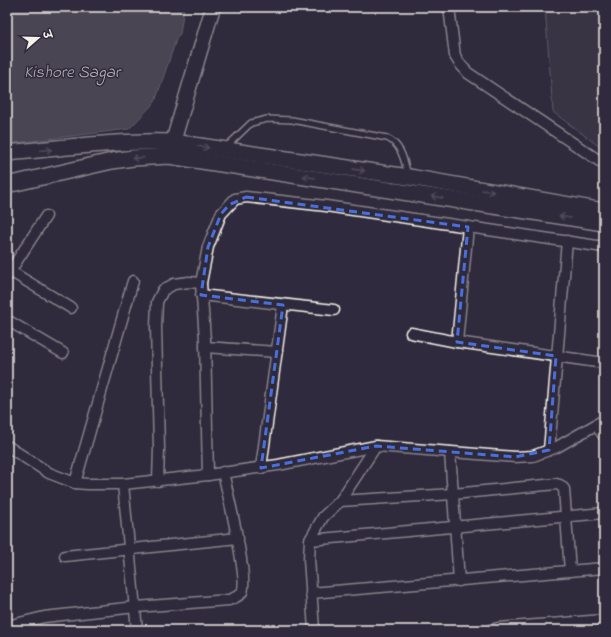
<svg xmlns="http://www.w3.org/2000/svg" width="611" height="637" font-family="'Indie Flower','Playpen Sans Deva',sans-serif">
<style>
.green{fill:#454050;stroke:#9c989c}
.water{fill:#6a6670;stroke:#a19ea0}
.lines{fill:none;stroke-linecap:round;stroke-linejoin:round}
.lane-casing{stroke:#f4f1e8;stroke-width:8}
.street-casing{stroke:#f4f1e8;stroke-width:13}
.secondary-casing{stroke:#f4f1e8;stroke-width:17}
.primary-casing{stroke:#f4f1e8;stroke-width:18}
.lane{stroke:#2f2a3d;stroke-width:5}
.street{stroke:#2f2a3d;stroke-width:10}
.secondary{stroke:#2f2a3d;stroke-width:14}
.primary{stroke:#2f2a3d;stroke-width:15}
.oneway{stroke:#747079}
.marked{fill:none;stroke:#486fdb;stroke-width:3;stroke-dasharray:8 5;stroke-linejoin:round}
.labels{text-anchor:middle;stroke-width:3;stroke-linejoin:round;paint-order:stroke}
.water-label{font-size:17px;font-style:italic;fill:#b6b2b2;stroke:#2f2a3d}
</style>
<rect width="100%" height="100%" fill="#2f2a3d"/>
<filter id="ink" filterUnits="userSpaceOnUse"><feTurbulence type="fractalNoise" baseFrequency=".025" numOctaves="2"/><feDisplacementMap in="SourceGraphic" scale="8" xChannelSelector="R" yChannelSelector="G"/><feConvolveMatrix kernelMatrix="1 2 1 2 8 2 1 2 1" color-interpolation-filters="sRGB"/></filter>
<g filter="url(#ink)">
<!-- green -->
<polygon class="green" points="545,7 604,7 604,150 553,112"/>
<!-- water -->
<polygon class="water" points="7,7 184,7 180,34 177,37 155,102 129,129 7,144"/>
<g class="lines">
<defs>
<path id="lane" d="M 225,148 L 251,123 L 267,119 L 292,120 L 387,138 C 402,145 404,161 408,175"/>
<g id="street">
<polyline points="449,7 455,56 460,64 468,73 604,164"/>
<polyline points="10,271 71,308"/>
<polyline points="7,276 46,216"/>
<polyline points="201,295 334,310"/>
<polyline points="7,320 63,353"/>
<polyline points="411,333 457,342 604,363"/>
<polyline points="457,342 468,227"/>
<polyline points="205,347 277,352"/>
<polyline points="596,425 604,436"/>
<polyline points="7,446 49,473 75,483 87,484 123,484 208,475 278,465 376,446 515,457 533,456 557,447 604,420"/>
<polyline points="549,450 567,241"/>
<polyline points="450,452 459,581"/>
<polyline points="261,468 283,305"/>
<polyline points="208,475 205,340 201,283 208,247 221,214 235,199 246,197 326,206 604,247"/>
<polyline points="158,481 159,448 156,327 157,302 163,290 174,284 189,282 201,283"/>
<polyline points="75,483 133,281"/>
<polyline points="123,484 137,630"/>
<polyline points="340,501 453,494 556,484 560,485 564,489 570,571"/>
<polyline points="310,540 604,513"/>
<polyline points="65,556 238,538"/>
<polyline points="311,593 604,568"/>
<path d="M 7,626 L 44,617 L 136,607 L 229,600 C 234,598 240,596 242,592 C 249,579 227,491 223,472"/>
<polyline points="314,630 309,559 310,540 323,517 340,501 376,446"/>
<polyline points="490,630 498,628 604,620"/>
</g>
<polyline id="secondary" points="170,152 213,7"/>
<g id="primary">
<path d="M 7,153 C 62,148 118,140 173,142 L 415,178 L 604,211"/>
<polyline points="7,184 16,183 112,161 133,158 169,156 604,223"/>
</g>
</defs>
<!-- lane casing -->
<use href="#lane" class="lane-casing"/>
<!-- street casing -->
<use href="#street" class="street-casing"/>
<!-- secondary casing -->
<use href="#secondary" class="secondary-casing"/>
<!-- primary casing -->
<use href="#primary" class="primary-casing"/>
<!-- lane -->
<use href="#lane" class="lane"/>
<!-- street -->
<use href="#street" class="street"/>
<!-- secondary -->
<use href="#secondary" class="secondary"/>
<!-- primary -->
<use href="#primary" class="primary"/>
</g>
<!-- one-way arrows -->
<defs><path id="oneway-shaft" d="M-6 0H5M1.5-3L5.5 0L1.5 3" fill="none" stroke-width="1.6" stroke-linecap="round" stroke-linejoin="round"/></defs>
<g class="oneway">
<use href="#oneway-shaft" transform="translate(203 147) rotate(9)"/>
<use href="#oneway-shaft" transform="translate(46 150) rotate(-5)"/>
<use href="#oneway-shaft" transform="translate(138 158) rotate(176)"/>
<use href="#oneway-shaft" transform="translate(359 170) rotate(8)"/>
<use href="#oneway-shaft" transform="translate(309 177) rotate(-171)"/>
<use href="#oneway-shaft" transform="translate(488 191) rotate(10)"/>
<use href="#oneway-shaft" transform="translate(437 197) rotate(-171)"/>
<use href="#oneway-shaft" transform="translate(565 217) rotate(-171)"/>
</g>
</g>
<!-- marked area -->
<path d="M0 0H611V637H0ZM 246,197 L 468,227 L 457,342 L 556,356 L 549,450 L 515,457 L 376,446 L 261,468 L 283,305 L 201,295 L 208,247 L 221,214 L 229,205 Z" fill="#2f2a3d" fill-opacity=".55" fill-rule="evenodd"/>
<path class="marked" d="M 246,197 L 468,227 L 457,342 L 556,356 L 549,450 L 515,457 L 376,446 L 261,468 L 283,305 L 201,295 L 208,247 L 221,214 L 229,205 Z"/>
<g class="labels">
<!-- water labels -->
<g class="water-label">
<text x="72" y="77">Kishore Sagar</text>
</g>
</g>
<!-- margin -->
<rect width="611" height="637" fill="none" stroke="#2f2a3d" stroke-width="24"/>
<rect x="12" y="12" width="587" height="613" fill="none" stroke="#f4f1e8" stroke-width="1.5" filter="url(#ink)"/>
<!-- north arrow -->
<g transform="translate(38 38) rotate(70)" stroke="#2f2a3d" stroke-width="3" paint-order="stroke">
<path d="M0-3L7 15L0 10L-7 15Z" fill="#f4f1e8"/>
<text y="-6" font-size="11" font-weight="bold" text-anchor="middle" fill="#f4f1e8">उ</text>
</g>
</svg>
